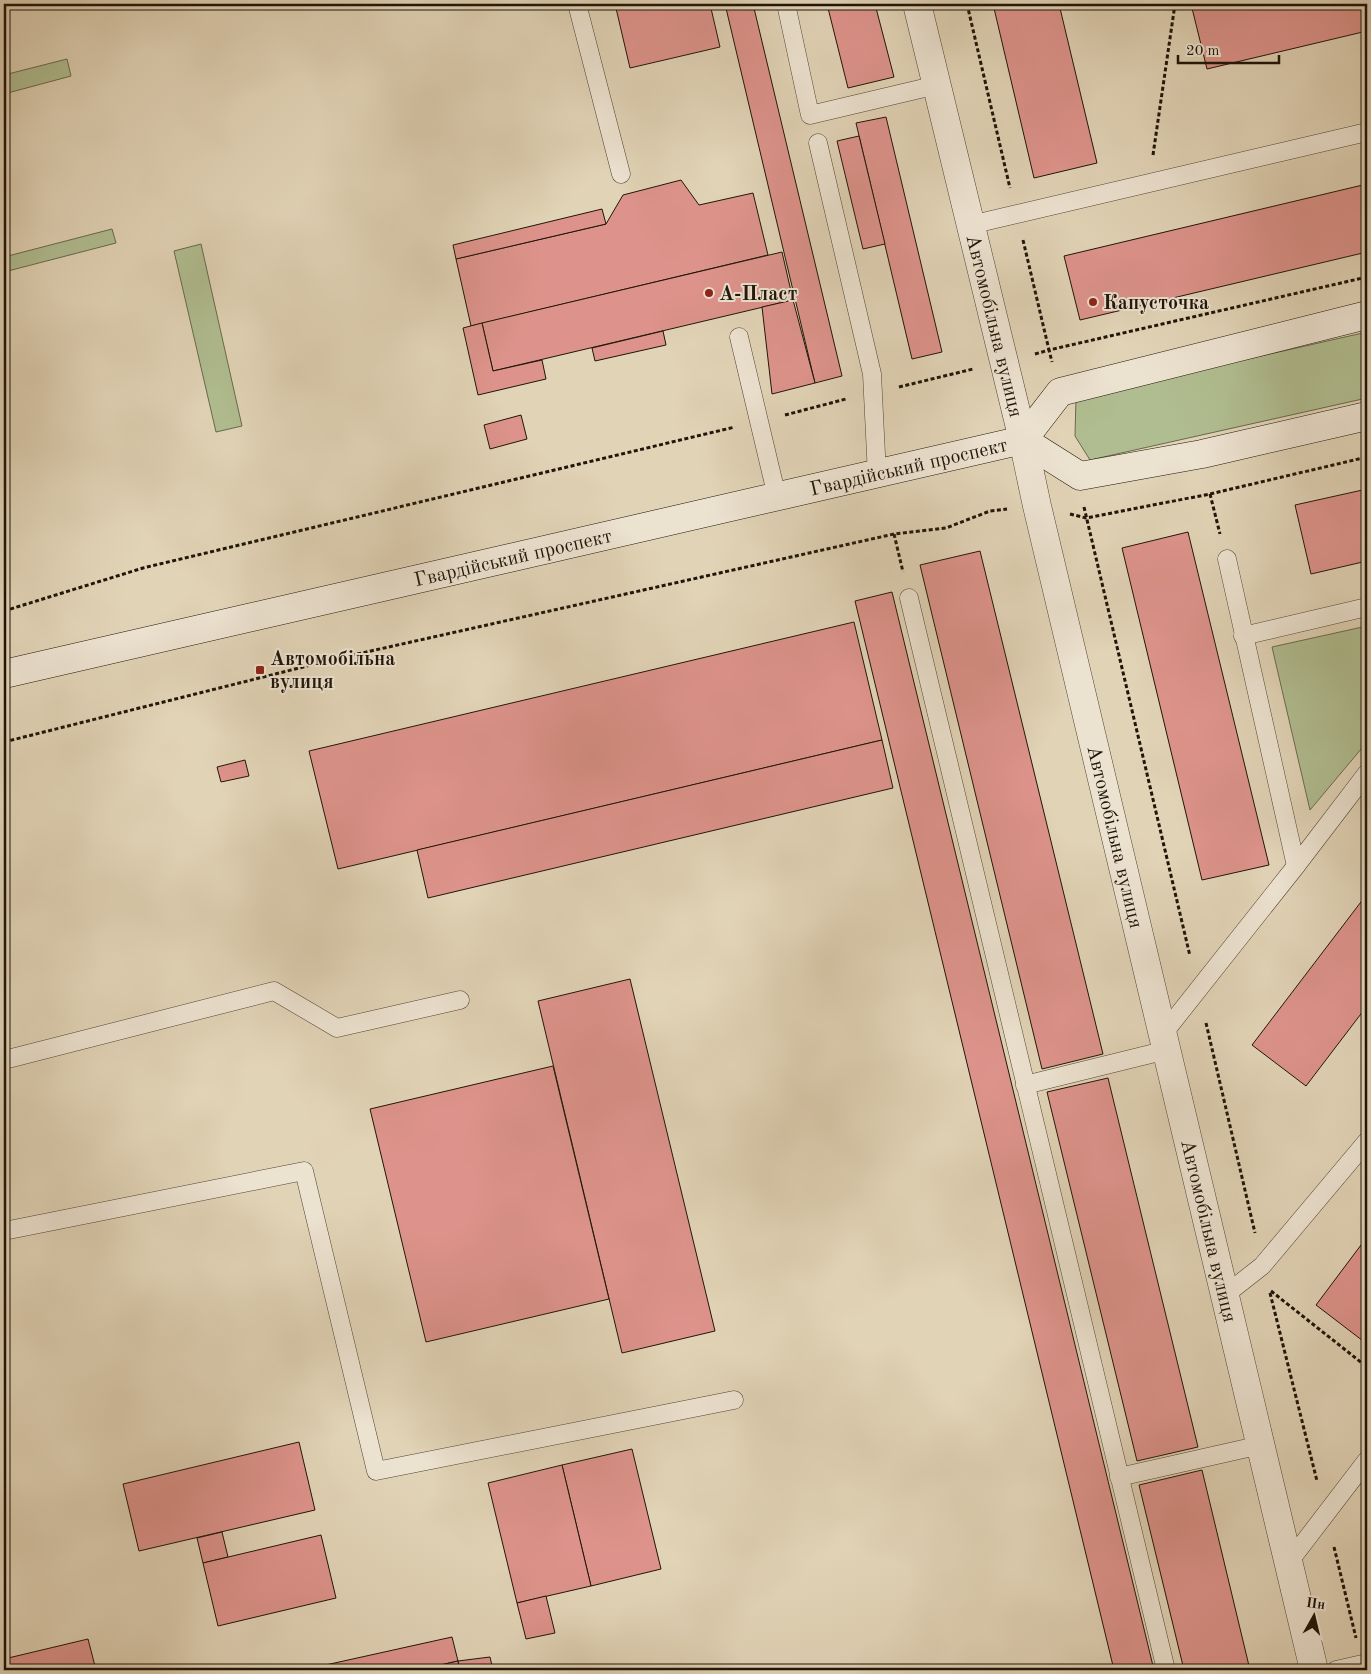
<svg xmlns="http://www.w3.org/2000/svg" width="1371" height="1674" font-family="'Old Standard TT',serif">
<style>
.green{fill:#b0bd90;stroke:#68694c}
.building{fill:#dd938b;stroke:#1f1509}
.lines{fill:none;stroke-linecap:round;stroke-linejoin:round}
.service-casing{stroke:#504434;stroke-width:19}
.minor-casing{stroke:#504434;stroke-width:29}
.secondary-casing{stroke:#1f1509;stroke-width:29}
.path{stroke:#1f1509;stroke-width:3;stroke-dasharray:4 2.5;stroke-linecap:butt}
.service{stroke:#ece2d0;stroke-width:18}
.minor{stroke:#ece2d0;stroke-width:28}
.secondary{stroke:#ece2d0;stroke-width:28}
.poi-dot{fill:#8f2418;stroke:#ece2d0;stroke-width:2}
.labels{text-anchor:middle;stroke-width:4;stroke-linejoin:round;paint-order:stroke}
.poi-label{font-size:20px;font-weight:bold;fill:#1f1509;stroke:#ece2d0;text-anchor:start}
.street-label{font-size:20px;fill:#1f1509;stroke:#ece2d0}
</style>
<rect width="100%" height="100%" fill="#e1d3b6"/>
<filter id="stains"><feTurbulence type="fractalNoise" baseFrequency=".004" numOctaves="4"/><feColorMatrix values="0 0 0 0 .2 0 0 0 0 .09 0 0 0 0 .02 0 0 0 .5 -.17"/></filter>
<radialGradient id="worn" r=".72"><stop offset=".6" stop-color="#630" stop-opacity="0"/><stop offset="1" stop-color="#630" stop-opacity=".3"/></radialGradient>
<!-- green -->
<g class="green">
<polygon points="67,59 71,76 4,94 4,75"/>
<polygon points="112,229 116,243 4,272 4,257"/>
<polygon points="201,244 242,426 216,432 174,251"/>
<polygon points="1367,332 1367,398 1090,460 1075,436 1076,398"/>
<polygon points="1367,626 1367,742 1310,810 1272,647"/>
</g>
<!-- building -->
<g class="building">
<polygon points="615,4 710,4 720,47 630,68"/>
<polygon points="725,4 753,4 842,376 815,383"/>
<polygon points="827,4 875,4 894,77 848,88"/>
<polygon points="993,4 1059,4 1097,163 1034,178"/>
<polygon points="1191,4 1367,4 1367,31 1207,69"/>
<polygon points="886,117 942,352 912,359 856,123"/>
<polygon points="859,136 885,244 863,249 837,141"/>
<polygon points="681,180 699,205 753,193 768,255 471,326 456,259 606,224 623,195"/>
<polygon points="1367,184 1367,252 1080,320 1064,256"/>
<polygon points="602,209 606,224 456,259 453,245"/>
<polygon points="782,252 793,300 493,371 482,323"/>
<polygon points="793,300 815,383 772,394 762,307"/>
<polygon points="482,323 493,371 542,360 546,379 478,395 463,328"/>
<polygon points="663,331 666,345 595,361 592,348"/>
<polygon points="521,415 527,439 490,449 484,425"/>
<polygon points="1367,489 1367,561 1311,574 1295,505"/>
<polygon points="1188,532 1269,865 1202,880 1122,548"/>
<polygon points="980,551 1103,1054 1042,1069 920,565"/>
<polygon points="892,592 1154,1670 1114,1670 855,601"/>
<polygon points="854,622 882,740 338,869 309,751"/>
<polygon points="882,740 893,788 428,898 417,850"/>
<polygon points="245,760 249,776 221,782 217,767"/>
<polygon points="1367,894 1367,1006 1306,1086 1252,1045"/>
<polygon points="630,979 715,1331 622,1353 538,1001"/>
<polygon points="553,1066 609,1299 426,1342 370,1109"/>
<polygon points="1108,1078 1198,1447 1137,1461 1047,1092"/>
<polygon points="1367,1237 1367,1344 1316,1305"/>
<polygon points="299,1442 315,1510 139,1551 123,1484"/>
<polygon points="632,1449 661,1569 591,1586 562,1465"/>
<polygon points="562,1465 591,1586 517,1603 488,1483"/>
<polygon points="1202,1470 1250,1670 1184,1670 1139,1485"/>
<polygon points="222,1532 228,1557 203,1563 197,1538"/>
<polygon points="321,1535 336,1598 218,1626 203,1563"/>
<polygon points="546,1596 555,1633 526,1639 517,1603"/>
<polygon points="452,1637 458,1661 419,1670 303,1670"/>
<polygon points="88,1639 96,1670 4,1670 4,1659"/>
<polygon points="490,1657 493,1670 460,1670 458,1661"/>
<polygon points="458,1661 459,1670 419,1670"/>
</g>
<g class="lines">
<defs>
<g id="service">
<polyline points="577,4 621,174"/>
<polyline points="786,4 810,115 937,85"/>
<polyline points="818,143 872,374 877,475"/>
<polyline points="970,225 1367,132"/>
<polyline points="739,337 777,497"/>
<polyline points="1227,559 1296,866"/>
<polyline points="909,598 1166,1670"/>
<polyline points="1243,636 1367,607"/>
<polyline points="1163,1034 1296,866 1367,773"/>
<polyline points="4,1060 274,991 337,1028 460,1000"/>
<polyline points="1025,1085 1167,1050"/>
<polyline points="4,1231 304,1171 376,1471 734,1400"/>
<polyline points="1225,1295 1262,1266 1367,1141"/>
<polyline points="1119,1477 1261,1445"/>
<polyline points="1289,1562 1367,1460"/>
<polyline points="1336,1670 1367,1663"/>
</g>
<g id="minor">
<path id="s1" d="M 917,4 L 1023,440 L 1037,506 L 1314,1670"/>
</g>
<g id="secondary">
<polyline points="1023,440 1080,476 1202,454 1367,416"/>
<path id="s2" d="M 4,674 L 1023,440 L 1060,392 L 1367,315"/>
</g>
</defs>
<!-- service casing -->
<use href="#service" class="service-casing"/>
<!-- minor casing -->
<use href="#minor" class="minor-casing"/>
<!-- secondary casing -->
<use href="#secondary" class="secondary-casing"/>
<!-- path -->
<g class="path">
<polyline points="967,4 1010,188"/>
<polyline points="1153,155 1175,4"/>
<polyline points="1023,240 1049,350 1367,277"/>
<polyline points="1035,354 1049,350 1052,362"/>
<polyline points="899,387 973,369"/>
<polyline points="785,415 846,399"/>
<polyline points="1210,494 1220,534"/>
<polyline points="1084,507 1190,956"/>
<polyline points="1070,514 1086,518 1210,494 1367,457"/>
<polyline points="894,534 903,572"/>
<polyline points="4,611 143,568 735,427"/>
<polyline points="4,742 335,659 894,534 946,528 990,511 1007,509"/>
<polyline points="1206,1023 1255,1233"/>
<polyline points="1271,1291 1367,1367"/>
<polyline points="1270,1293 1317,1481"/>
<polyline points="1334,1547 1356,1638"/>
</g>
<!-- service -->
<use href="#service" class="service"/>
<!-- minor -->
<use href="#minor" class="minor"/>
<!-- secondary -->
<use href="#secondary" class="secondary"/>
</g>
<!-- markers -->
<g class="poi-dot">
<circle cx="709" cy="293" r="5"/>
<circle cx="1093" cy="302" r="5"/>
<rect x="255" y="665" width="10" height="10" rx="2.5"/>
</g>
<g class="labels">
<!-- poi labels -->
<g class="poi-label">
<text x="719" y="300">А-Пласт</text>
<text x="1103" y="309">Капусточка</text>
<text x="270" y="665">Автомобільна<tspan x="270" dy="23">вулиця</tspan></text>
</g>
<!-- street labels -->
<g class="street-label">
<text dy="7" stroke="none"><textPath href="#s1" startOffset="331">Автомобільна вулиця</textPath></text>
<text dy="7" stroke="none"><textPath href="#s2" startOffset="928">Гвардійський проспект</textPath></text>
<text dy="7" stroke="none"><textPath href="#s2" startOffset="522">Гвардійський проспект</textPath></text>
<text dy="7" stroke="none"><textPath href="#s1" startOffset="856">Автомобільна вулиця</textPath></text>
<text dy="7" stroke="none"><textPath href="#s1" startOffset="1261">Автомобільна вулиця</textPath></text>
</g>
</g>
<!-- margin -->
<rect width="1371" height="1674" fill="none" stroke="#e1d3b6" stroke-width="20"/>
<rect x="5" y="5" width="1361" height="1664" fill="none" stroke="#1f1509" stroke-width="2.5"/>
<rect x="10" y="10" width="1351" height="1654" fill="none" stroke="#1f1509"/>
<!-- north arrow -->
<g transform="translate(1314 1616) rotate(8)" stroke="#ece2d0" stroke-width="4" paint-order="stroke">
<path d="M0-4L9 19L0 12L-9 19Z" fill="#1f1509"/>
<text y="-8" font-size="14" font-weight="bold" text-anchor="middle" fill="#1f1509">Пн</text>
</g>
<!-- scale -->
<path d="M1178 55v8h101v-8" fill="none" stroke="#1f1509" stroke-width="2.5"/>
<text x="1186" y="55" font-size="15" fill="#1f1509" stroke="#ece2d0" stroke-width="4" paint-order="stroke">20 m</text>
<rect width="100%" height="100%" filter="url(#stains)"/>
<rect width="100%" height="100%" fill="url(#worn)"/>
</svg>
